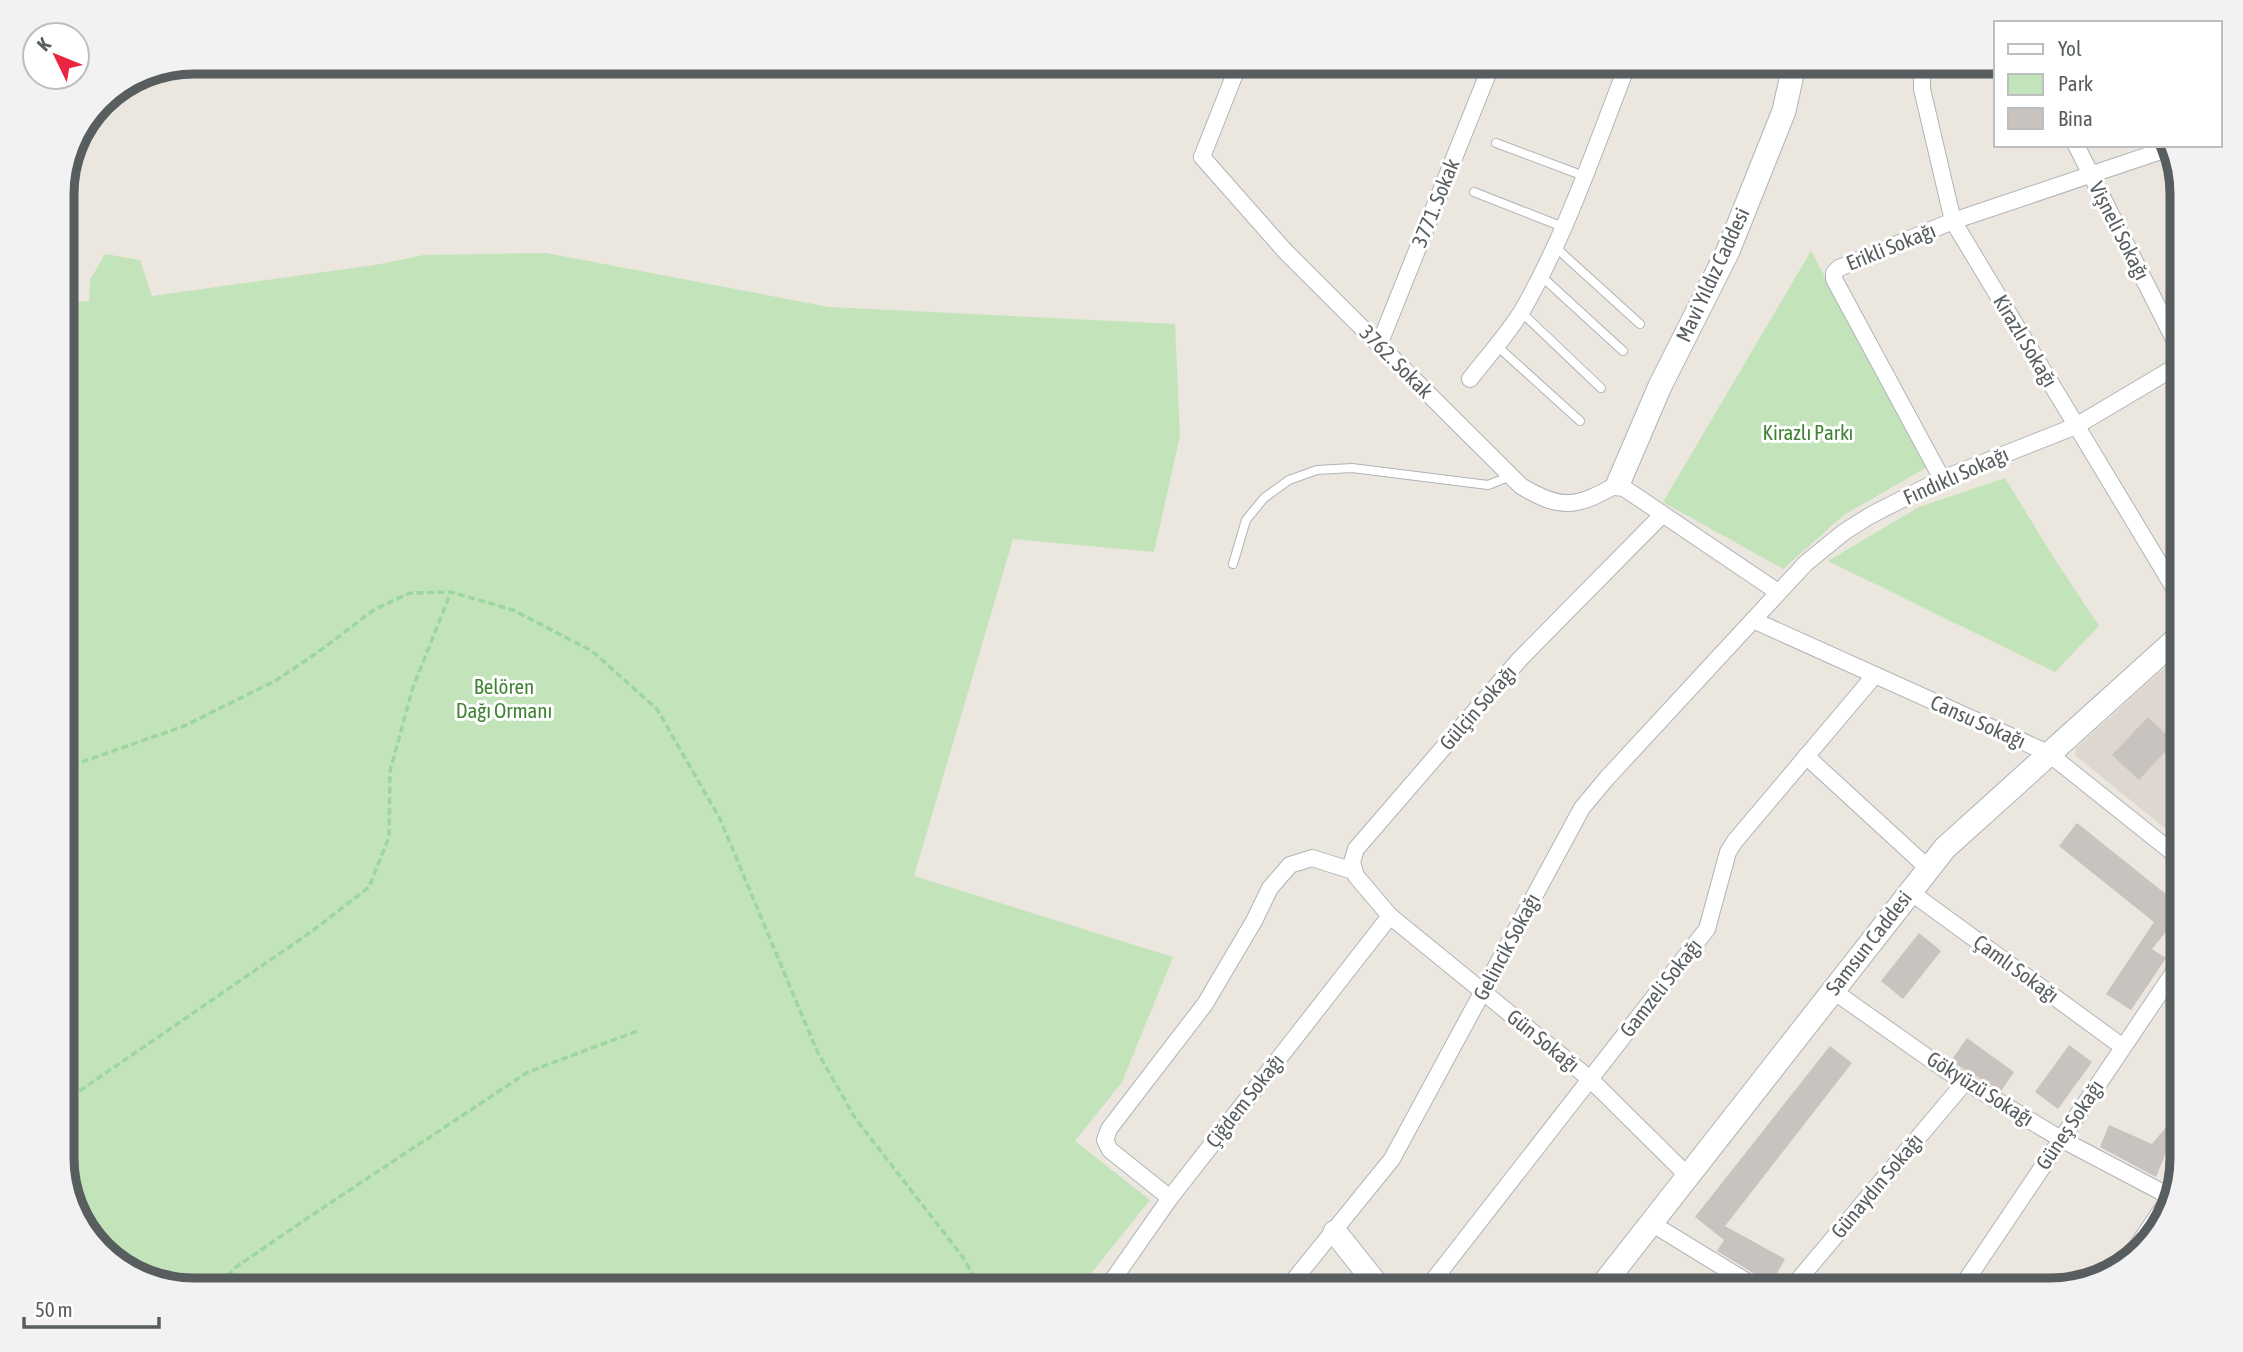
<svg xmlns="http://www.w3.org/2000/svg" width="2243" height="1352" font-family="'Asap Condensed',sans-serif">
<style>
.education{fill:#ded7cf}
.green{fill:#c3e4ba}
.building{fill:#c8c3be}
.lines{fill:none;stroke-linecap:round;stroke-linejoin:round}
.lane-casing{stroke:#b0b4b7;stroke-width:10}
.street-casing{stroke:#b0b4b7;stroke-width:18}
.secondary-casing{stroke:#afb4b7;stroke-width:25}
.path{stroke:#9dd69f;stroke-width:3.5;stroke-dasharray:7 3.5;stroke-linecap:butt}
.lane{stroke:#fff;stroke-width:8}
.street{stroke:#fff;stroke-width:16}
.secondary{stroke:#fff;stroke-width:23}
.labels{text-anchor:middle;stroke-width:6;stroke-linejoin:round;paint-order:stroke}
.street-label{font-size:21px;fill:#585d60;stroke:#fff}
.park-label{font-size:21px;fill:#408433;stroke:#fff}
.rim{fill:none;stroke:#585d60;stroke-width:9}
</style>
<rect width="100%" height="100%" fill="#ebe6de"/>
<!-- education -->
<polygon class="education" points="2182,652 2182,842 2076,756 2075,749"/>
<!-- green -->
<g class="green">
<polygon points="1811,251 1929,466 1844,515 1783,569 1663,502"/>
<polygon points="546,253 829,307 1175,324 1180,436 1154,552 1013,539 914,876 1173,957 1122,1082 1075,1141 1150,1200 1077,1291 194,1291 127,1273 79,1225 62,1166 62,303 89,301 90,280 105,254 140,260 152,296 375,265 424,255"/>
<polygon points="2005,478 2052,555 2099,626 2055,672 1828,561 1919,507"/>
</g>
<!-- building -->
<g class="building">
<polygon points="2148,717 2174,742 2139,780 2112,755"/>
<polygon points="2077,823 2182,907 2182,912 2152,949 2166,958 2131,1010 2106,994 2154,922 2059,846"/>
<polygon points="1919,933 1941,951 1903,999 1881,981"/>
<polygon points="1967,1038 2014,1072 2001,1091 1951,1061"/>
<polygon points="2069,1045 2092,1062 2058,1109 2035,1092"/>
<polygon points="1830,1046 1852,1063 1725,1226 1785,1259 1771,1284 1717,1251 1724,1240 1695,1217"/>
<polygon points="2182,1108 2182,1143 2173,1136 2156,1177 2100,1147 2109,1125 2152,1144"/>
</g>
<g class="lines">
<defs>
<g id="lane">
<path d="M 1173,61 C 1183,71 1190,70 1201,61"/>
<polyline points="1496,143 1584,176"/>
<polyline points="1474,192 1563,227"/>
<polyline points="1554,246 1640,324"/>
<polyline points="1540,275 1623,351"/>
<polyline points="1521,312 1601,388"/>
<polyline points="1496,345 1580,421"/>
<polyline points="1233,564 1246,520 1264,498 1289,480 1317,470 1352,468 1488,485 1511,476"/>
</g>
<g id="street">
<path d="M 1240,61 L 1202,157 L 1285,251 L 1521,486 C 1562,511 1577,507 1618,484 L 1778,592"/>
<polyline points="1922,61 1922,89 1953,221 2182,601"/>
<polyline points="2076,145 2182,355"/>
<polyline points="1379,345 1493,61"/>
<path d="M 1470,379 C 1487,357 1507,335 1522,311 C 1567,233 1596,145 1629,61"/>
<polyline points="1942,479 1834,279 1834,273 1839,268 1953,221 2170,148"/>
<polyline points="1662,515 1520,659 1356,849 1352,862 1356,876 1390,916 1590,1079 1688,1176"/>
<polyline points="1753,620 2048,753 2182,860"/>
<polyline points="1806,756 1928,868"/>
<polyline points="1909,891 2123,1047"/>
<polyline points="1832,990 1944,1069 2061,1139 2171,1197"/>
<polyline points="1170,1198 1110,1150 1105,1140 1109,1129 1205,1004 1254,921 1270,888 1290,865 1312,858 1353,871"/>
<polyline points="1651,1223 1762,1291"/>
<polyline points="2125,1264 2171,1196"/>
<polyline points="1105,1291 1170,1198 1390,916"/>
<polyline points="1285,1291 1392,1159 1582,808 1607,778 1806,563 1844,532 1871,515 1942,479 2076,426 2182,363"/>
<polyline points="1425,1291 1707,929 1728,852 1735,841 1875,675"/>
<polyline points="1789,1291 1965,1082"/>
<polyline points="1959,1291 2182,960"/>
</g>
<g id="secondary">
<polyline points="1618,484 1660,386 1728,251 1784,111 1795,61"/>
<polyline points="1335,1232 1382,1291"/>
<polyline points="1598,1291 1945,848 2182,634"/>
</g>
</defs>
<!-- lane casing -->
<use href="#lane" class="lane-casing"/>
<!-- street casing -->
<use href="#street" class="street-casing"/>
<!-- secondary casing -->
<use href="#secondary" class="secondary-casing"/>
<!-- path -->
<g class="path">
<polyline points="62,769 184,726 275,681 317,653 375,609 410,593 451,592 513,610 592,651 657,709 720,819 817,1051 855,1118 962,1256 983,1291"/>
<polyline points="62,1103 311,932 369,887 389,837 390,771 413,687 451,592"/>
<polyline points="213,1291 236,1267 309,1217 528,1072 637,1031"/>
</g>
<!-- lane -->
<use href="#lane" class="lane"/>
<!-- street -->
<use href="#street" class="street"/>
<!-- secondary -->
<use href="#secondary" class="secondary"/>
</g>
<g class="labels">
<!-- street labels -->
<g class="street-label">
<text transform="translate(1436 203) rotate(-68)" y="7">3771. Sokak</text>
<text transform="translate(2119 231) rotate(63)" y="7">Vişneli Sokağı</text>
<text transform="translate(1891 247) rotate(-22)" y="7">Erikli Sokağı</text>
<text transform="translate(1713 275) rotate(-65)" y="7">Mavi Yıldız Caddesi</text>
<text transform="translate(2025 341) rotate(59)" y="7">Kirazlı Sokağı</text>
<text transform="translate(1396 362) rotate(45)" y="7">3762. Sokak</text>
<text transform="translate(1956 476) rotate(-24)" y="7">Fındıklı Sokağı</text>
<text transform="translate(1478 708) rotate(-49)" y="7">Gülçin Sokağı</text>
<text transform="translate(1978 722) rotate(24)" y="7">Cansu Sokağı</text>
<text transform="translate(1869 943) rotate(-52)" y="7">Samsun Caddesi</text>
<text transform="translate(1507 947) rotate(-62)" y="7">Gelincik Sokağı</text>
<text transform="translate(2016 969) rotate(36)" y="7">Çamlı Sokağı</text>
<text transform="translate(1661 988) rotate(-52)" y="7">Gamzeli Sokağı</text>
<text transform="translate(1543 1041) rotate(39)" y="7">Gün Sokağı</text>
<text transform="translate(1980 1089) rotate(32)" y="7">Gökyüzü Sokağı</text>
<text transform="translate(1245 1101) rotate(-52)" y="7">Çiğdem Sokağı</text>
<text transform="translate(2070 1125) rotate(-56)" y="7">Güneş Sokağı</text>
<text transform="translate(1877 1186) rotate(-50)" y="7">Günaydın Sokağı</text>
</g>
<!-- park labels -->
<g class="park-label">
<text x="1808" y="440">Kirazlı Parkı</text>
<text x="504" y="694">Belören<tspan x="504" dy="24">Dağı Ormanı</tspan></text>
</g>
</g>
<!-- crop -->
<path d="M0 0H2243V1352H0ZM194 74H2050A120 120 0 0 1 2170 194V1158A120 120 0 0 1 2050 1278H194A120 120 0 0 1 74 1158V194A120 120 0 0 1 194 74Z" fill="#f2f2f2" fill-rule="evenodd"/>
<path class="rim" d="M194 74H2050A120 120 0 0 1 2170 194V1158A120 120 0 0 1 2050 1278H194A120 120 0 0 1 74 1158V194A120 120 0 0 1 194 74Z"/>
<!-- legend -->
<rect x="1994" y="21" width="228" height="126" fill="#ffffff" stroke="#bcbebf" stroke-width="2"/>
<rect x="2008" y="44" width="35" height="10" fill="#ffffff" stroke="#bcbebf" stroke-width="2"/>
<text x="2058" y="56" font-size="21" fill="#585d60">Yol</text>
<rect x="2008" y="74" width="35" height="21" fill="#c3e4ba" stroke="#bcbebf" stroke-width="2"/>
<text x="2058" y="91" font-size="21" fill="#585d60">Park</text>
<rect x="2008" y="108" width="35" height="21" fill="#c8c3be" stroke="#bcbebf" stroke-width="2"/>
<text x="2058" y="126" font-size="21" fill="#585d60">Bina</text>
<!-- north arrow -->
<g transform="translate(56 56) rotate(313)"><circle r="33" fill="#ffffff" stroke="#bcbebf" stroke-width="2"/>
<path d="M0-5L12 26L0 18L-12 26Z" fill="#eb2540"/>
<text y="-10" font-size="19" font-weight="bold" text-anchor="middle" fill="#585d60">K</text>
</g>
<!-- scale -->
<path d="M24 1317v10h135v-10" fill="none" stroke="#585d60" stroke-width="3.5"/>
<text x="35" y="1317" font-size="21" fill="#585d60" stroke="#ffffff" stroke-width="5" paint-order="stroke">50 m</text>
</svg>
